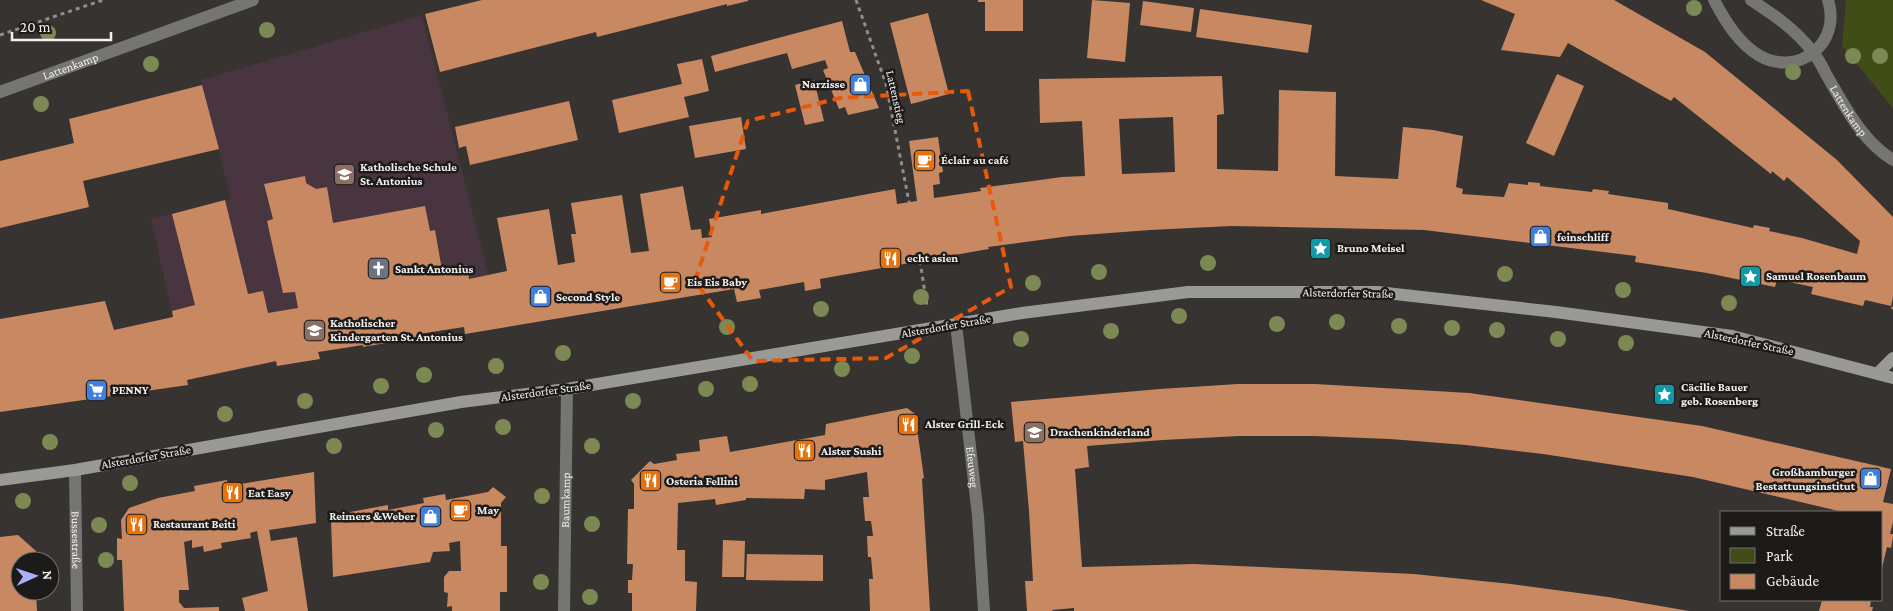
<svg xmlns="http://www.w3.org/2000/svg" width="1893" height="611" font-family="'Crimson Pro',serif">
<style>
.education{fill:#48353f}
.green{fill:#404d17}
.building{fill:#c88962;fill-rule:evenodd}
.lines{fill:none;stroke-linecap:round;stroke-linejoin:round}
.path{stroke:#908d8b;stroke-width:3;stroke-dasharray:4 4;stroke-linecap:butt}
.street{stroke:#757573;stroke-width:12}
.secondary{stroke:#999a96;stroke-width:12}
.tree{fill:#7c8954}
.marked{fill:none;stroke:#e8590c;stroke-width:4;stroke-dasharray:10 6;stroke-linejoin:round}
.labels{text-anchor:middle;stroke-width:5;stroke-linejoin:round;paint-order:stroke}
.street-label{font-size:12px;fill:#f3f1ef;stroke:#1d1b1a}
.poi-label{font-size:12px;font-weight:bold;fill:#f3f1ef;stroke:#1d1b1a;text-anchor:start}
</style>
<rect width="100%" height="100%" fill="#373331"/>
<!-- education -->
<polygon class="education" points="422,15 502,328 465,334 464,327 425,333 408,235 357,346 319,352 320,359 276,362 187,380 151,219 231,199 201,80"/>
<!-- green -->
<polygon class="green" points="1846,0 1893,0 1893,108 1842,46"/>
<!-- building -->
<g class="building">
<polygon points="482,0 748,0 748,1 727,6 727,4 597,37 596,32 440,72 425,14"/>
<polygon points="978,0 1023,0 1023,31 985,31 985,2 978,2"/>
<polygon points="1092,0 1130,3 1125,62 1087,58"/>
<path d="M 1481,0 L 1614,0 L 1705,52 L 1837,160 L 1893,217 L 1893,297 L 1891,306 L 1865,300 L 1863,306 L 1811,294 L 1813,287 L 1794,283 L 1777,280 L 1775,287 L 1707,273 L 1635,262 L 1636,256 L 1424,230 L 1231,226 L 1150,230 L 1070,236 L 988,247 L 989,249 L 977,251 L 820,279 L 821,288 L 805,291 L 804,282 L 759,290 L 761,298 L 737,302 L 734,289 L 465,334 L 464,327 L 425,333 L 420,334 L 420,337 L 363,347 L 363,345 L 318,352 L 320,359 L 277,366 L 276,361 L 187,380 L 188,385 L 0,412 L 0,319 L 105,301 L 114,330 L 173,317 L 172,311 L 195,305 L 172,214 L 225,200 L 248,294 L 263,291 L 268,313 L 298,308 L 295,292 L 283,293 L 267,221 L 273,219 L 264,184 L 305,176 L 306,183 L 316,189 L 327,187 L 333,223 L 425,206 L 430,231 L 435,230 L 442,270 L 467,265 L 469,279 L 507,271 L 497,218 L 549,209 L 558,265 L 575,262 L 571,234 L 576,234 L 571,203 L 622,195 L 631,253 L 649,251 L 640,194 L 683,186 L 691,230 L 701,229 L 702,238 L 712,237 L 709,219 L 761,210 L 761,214 L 895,189 L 897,204 L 917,201 L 909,141 L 938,137 L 943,172 L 939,173 L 940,184 L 933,185 L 934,198 L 981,191 L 980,188 L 1062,177 L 1085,176 L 1082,121 L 1040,123 L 1039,79 L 1222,76 L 1224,114 L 1217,115 L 1217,169 L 1278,171 L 1279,90 L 1336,92 L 1335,176 L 1398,179 L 1403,127 L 1433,130 L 1463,136 L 1456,187 L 1463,189 L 1462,194 L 1504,197 L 1509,183 L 1528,185 L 1528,182 L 1540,183 L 1540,186 L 1592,192 L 1593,189 L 1609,191 L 1608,194 L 1668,203 L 1668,209 L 1717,220 L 1753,228 L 1754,225 L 1770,228 L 1769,231 L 1802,238 L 1857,254 L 1860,241 L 1808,195 L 1787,177 L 1784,181 L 1772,171 L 1771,174 L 1674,97 L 1671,101 L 1568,43 L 1560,57 L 1501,50 L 1515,14 ZM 1173,117 L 1175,172 L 1122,174 L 1119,119 Z"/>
<polygon points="1143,1 1194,8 1191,32 1140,25"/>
<polygon points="1200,9 1312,25 1308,53 1196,37"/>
<polygon points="928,13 949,94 911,104 890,23"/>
<polygon points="842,21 850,52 855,52 879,108 848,115 845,107 839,109 823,70 828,68 825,60 792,69 787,53 715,72 711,56"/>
<polygon points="702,59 709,91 684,97 689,117 619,133 612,100 682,84 677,64"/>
<polygon points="1557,74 1584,86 1554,156 1526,143"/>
<polygon points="814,80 824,121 805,125 795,85"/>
<polygon points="202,85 219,149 83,181 89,207 0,228 0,161 74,143 69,119"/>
<polygon points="569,101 578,140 470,165 466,146 459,148 455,127"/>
<polygon points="741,117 746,149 695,158 689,126"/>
<polygon points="1238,384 1315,384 1469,393 1702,426 1891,469 1883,502 1893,504 1893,522 1890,534 1893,534 1893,537 1891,548 1887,547 1882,568 1882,512 1843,512 1693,477 1543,454 1466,445 1390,439 1314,436 1239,436 1163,440 1087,446 1089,467 1075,469 1082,567 1194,564 1414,574 1511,584 1608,597 1689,611 1074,611 1074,608 1052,610 1053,611 1027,611 1025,581 1033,581 1029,511 1023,441 1015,442 1011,402 1160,389"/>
<polygon points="907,408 915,414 924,478 922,479 930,611 870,611 869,579 873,579 871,557 868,557 867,536 873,536 871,521 865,521 863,497 869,497 867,472 825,480 825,490 805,489 804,499 746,498 746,500 716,505 715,499 678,503 677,550 685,550 685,581 697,582 696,611 632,611 632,593 628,593 628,580 632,580 633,564 627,564 628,509 634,509 634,484 631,480 650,461 654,464 677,460 676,454 700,451 699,440 727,436 730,452 747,449 825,435 826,424"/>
<polygon points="314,472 316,523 269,530 271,541 297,537 308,611 245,611 242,598 268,591 257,531 250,533 251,538 221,543 222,548 204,552 203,546 192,548 192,540 184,542 189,590 179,590 179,602 184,608 219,607 219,611 124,611 122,560 117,560 117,538 122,539 121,520 129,508 158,498 195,491 194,486 227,480 228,486"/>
<polygon points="493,487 506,497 501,503 501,546 507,546 507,592 500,592 500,611 452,611 452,606 447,607 448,593 444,592 444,577 449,571 461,571 460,541 449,543 450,551 433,552 430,562 333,577 331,520 350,517 350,512 388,505 388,510 424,503 423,498 445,494 446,500 488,492"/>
<polygon points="18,535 36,551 36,561 20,561 20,591 36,591 37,611 0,611 0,537"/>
<polygon points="723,540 745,541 744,577 722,577"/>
<polygon points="747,554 823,555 823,581 746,580"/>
<polygon points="1822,600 1871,600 1870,607 1873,607 1872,611 1819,611"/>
</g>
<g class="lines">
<!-- path -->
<g class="path">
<polyline points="856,0 886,84 909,202"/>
<polyline points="0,35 103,0"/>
<polyline points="920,261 927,306"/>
<polyline points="1892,309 1893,307"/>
</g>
<!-- street -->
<g class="street">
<path d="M 1714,0 C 1725,21 1739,44 1760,56 C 1798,77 1842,44 1828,0"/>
<path id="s1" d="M 1751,0 C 1774,15 1795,29 1812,51 C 1818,58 1822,66 1826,74 C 1844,105 1861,140 1893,160"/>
<path id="s2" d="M 0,92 L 253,0"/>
<path id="s3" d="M 956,324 L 978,516 L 984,611"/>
<path id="s4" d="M 75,470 L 77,611"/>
<path id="s5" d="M 564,611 L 567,389"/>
</g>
<!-- secondary -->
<g class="secondary">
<polyline points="1878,373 1893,358"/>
<polyline points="0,480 75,470 461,402 567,389 1022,313 1188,292 1377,292 1556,312 1732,336 1893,378"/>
</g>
</g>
<!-- trees -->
<g class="tree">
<circle cx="1694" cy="8" r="8"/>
<circle cx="267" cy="30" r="8"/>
<circle cx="48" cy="33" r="8"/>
<circle cx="1853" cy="56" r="8"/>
<circle cx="1880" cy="56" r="8"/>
<circle cx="151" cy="64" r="8"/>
<circle cx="1793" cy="72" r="8"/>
<circle cx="41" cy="104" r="8"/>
<circle cx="1208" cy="263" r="8"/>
<circle cx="1099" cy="272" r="8"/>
<circle cx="1505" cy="274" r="8"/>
<circle cx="1033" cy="283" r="8"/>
<circle cx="1623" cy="290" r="8"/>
<circle cx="921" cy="297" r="8"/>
<circle cx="1729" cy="303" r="8"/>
<circle cx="821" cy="309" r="8"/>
<circle cx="1179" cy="316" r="8"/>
<circle cx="1337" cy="322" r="8"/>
<circle cx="1277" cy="324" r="8"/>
<circle cx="1399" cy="326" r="8"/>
<circle cx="727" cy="327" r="8"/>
<circle cx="1452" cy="328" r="8"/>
<circle cx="1497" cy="330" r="8"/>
<circle cx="1111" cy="331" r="8"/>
<circle cx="1021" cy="339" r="8"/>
<circle cx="1558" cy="339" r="8"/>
<circle cx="1626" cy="343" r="8"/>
<circle cx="563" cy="353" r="8"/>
<circle cx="912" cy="356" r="8"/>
<circle cx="496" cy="366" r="8"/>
<circle cx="842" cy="369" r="8"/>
<circle cx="424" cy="375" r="8"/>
<circle cx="750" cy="384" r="8"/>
<circle cx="381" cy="386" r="8"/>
<circle cx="706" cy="389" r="8"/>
<circle cx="305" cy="401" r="8"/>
<circle cx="633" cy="401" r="8"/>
<circle cx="225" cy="414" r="8"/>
<circle cx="503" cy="427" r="8"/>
<circle cx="436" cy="430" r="8"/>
<circle cx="50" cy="442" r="8"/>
<circle cx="334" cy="446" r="8"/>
<circle cx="592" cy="446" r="8"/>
<circle cx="130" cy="483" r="8"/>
<circle cx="542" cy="496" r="8"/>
<circle cx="23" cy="501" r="8"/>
<circle cx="592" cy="524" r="8"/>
<circle cx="99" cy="525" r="8"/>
<circle cx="106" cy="560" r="8"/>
<circle cx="541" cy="582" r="8"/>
<circle cx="590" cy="597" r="8"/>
</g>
<!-- marked area -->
<path class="marked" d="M 968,91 L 1011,287 L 886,358 L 753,361 L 695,281 L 748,121 L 840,98 Z"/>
<!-- icons -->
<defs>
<symbol id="shop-square" viewBox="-11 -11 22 22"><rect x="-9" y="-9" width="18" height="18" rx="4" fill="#3f7fe0" stroke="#1d1b1a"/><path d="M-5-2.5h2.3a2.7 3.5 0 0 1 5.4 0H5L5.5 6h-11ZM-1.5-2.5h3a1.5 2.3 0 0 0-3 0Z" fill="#fff"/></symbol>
<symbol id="cafe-square" viewBox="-11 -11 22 22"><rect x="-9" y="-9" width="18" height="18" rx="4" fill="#e8710a" stroke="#1d1b1a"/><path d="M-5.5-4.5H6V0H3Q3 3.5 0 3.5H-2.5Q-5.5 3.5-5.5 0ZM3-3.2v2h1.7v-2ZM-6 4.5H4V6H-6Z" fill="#fff"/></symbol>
<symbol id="school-square" viewBox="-11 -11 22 22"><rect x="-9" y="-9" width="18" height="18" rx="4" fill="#8d6e63" stroke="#1d1b1a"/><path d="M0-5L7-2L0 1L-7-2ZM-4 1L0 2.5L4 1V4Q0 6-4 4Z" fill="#fff"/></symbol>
<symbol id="sight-square" viewBox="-11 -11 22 22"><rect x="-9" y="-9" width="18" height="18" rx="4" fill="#0f9aa8" stroke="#1d1b1a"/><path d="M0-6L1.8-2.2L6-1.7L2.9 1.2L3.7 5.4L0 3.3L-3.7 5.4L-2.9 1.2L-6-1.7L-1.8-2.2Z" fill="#fff"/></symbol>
<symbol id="restaurant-square" viewBox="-11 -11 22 22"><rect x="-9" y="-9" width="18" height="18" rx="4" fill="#e8710a" stroke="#1d1b1a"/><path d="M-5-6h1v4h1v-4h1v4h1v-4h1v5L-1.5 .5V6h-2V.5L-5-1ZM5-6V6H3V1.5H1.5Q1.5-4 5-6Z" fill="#fff"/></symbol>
<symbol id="church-square" viewBox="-11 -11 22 22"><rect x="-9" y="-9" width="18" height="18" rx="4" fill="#6b7280" stroke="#1d1b1a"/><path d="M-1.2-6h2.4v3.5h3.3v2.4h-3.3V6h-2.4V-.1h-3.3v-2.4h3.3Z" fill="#fff"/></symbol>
<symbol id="supermarket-square" viewBox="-11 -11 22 22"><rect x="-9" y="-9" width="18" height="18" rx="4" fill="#3f7fe0" stroke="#1d1b1a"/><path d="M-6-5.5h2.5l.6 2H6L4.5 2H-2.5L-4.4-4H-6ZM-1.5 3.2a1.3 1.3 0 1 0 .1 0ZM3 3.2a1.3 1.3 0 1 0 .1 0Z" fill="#fff"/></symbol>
</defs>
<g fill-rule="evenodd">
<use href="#shop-square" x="848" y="72" width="25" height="25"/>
<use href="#cafe-square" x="912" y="148" width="25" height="25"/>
<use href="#school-square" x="332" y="162" width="25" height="25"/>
<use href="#shop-square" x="1528" y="224" width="25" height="25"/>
<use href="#sight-square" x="1308" y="236" width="25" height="25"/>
<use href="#restaurant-square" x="878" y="246" width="25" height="25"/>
<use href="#church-square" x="366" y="256" width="25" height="25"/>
<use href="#sight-square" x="1738" y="264" width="25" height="25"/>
<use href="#cafe-square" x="658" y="270" width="25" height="25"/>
<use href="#shop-square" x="528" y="284" width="25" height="25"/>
<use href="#school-square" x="302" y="318" width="25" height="25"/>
<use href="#supermarket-square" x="84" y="378" width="25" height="25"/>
<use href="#sight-square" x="1652" y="382" width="25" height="25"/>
<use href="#restaurant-square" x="896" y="412" width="25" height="25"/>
<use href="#school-square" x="1022" y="420" width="25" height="25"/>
<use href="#restaurant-square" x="792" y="438" width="25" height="25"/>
<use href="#shop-square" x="1858" y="466" width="25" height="25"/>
<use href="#restaurant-square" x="638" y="468" width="25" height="25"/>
<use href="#restaurant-square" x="220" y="480" width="25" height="25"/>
<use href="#cafe-square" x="448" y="498" width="25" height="25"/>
<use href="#shop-square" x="418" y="504" width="25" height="25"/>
<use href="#restaurant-square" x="124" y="512" width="25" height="25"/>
</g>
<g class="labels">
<!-- street labels -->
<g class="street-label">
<text dy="4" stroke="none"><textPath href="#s2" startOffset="75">Lattenkamp</textPath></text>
<text transform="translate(896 97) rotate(77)" y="4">Lattenstieg</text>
<text dy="4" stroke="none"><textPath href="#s1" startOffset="150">Lattenkamp</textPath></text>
<text transform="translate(1348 293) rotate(1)" y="4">Alsterdorfer Straße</text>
<text transform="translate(946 326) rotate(-10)" y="4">Alsterdorfer Straße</text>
<text transform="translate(1749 342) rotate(12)" y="4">Alsterdorfer Straße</text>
<text transform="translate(546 391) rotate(-8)" y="4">Alsterdorfer Straße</text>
<text transform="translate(146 457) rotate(-10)" y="4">Alsterdorfer Straße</text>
<text dy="4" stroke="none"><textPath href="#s3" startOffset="144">Efeuweg</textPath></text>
<text dy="4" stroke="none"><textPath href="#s5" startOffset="111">Baumkamp</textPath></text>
<text dy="4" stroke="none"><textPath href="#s4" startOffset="70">Bussestraße</textPath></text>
</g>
<!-- poi labels -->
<g class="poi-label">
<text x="845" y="88" text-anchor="end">Narzisse</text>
<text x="941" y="164">Éclair au café</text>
<text x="360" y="171">Katholische Schule<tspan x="360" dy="14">St. Antonius</tspan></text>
<text x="1557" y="241">feinschliff</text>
<text x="1337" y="252">Bruno Meisel</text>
<text x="907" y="262">echt asien</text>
<text x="395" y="273">Sankt Antonius</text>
<text x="1766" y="280">Samuel Rosenbaum</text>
<text x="687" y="286">Eis Eis Baby</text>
<text x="556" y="301">Second Style</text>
<text x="330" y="327">Katholischer<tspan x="330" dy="14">Kindergarten St. Antonius</tspan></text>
<text x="1681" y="391">Cäcilie Bauer<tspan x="1681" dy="14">geb. Rosenberg</tspan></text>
<text x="112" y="394">PENNY</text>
<text x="925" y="428">Alster Grill-Eck</text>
<text x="1050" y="436">Drachenkinderland</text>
<text x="821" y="455">Alster Sushi</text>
<text x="1855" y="476" text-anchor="end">Großhamburger<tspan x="1855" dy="14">Bestattungsinstitut</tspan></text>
<text x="666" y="485">Osteria Fellini</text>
<text x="248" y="497">Eat Easy</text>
<text x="477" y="514">May</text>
<text x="415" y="520" text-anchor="end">Reimers &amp;Weber</text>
<text x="153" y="528">Restaurant Beiti</text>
</g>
</g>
<!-- legend -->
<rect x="1720" y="511" width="162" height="90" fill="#1d1b1a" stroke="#73716f"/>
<rect x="1730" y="527" width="25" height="8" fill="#999a96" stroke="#73716f"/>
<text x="1766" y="536" font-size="15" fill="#f3f1ef">Straße</text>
<rect x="1730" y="548" width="25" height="15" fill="#404d17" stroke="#73716f"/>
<text x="1766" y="561" font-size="15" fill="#f3f1ef">Park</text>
<rect x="1730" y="574" width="25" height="15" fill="#c88962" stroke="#73716f"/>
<text x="1766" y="586" font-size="15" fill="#f3f1ef">Gebäude</text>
<!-- north arrow -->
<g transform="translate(35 576) rotate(87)"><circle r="24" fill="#1d1b1a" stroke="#73716f"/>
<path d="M0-4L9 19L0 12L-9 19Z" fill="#a7b1fc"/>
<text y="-8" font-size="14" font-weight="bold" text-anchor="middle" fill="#f3f1ef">N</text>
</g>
<!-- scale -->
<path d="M12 32v8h99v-8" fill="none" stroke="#f3f1ef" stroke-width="2.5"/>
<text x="20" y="32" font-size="15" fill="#f3f1ef" stroke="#1d1b1a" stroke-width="4" paint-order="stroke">20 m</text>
</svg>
